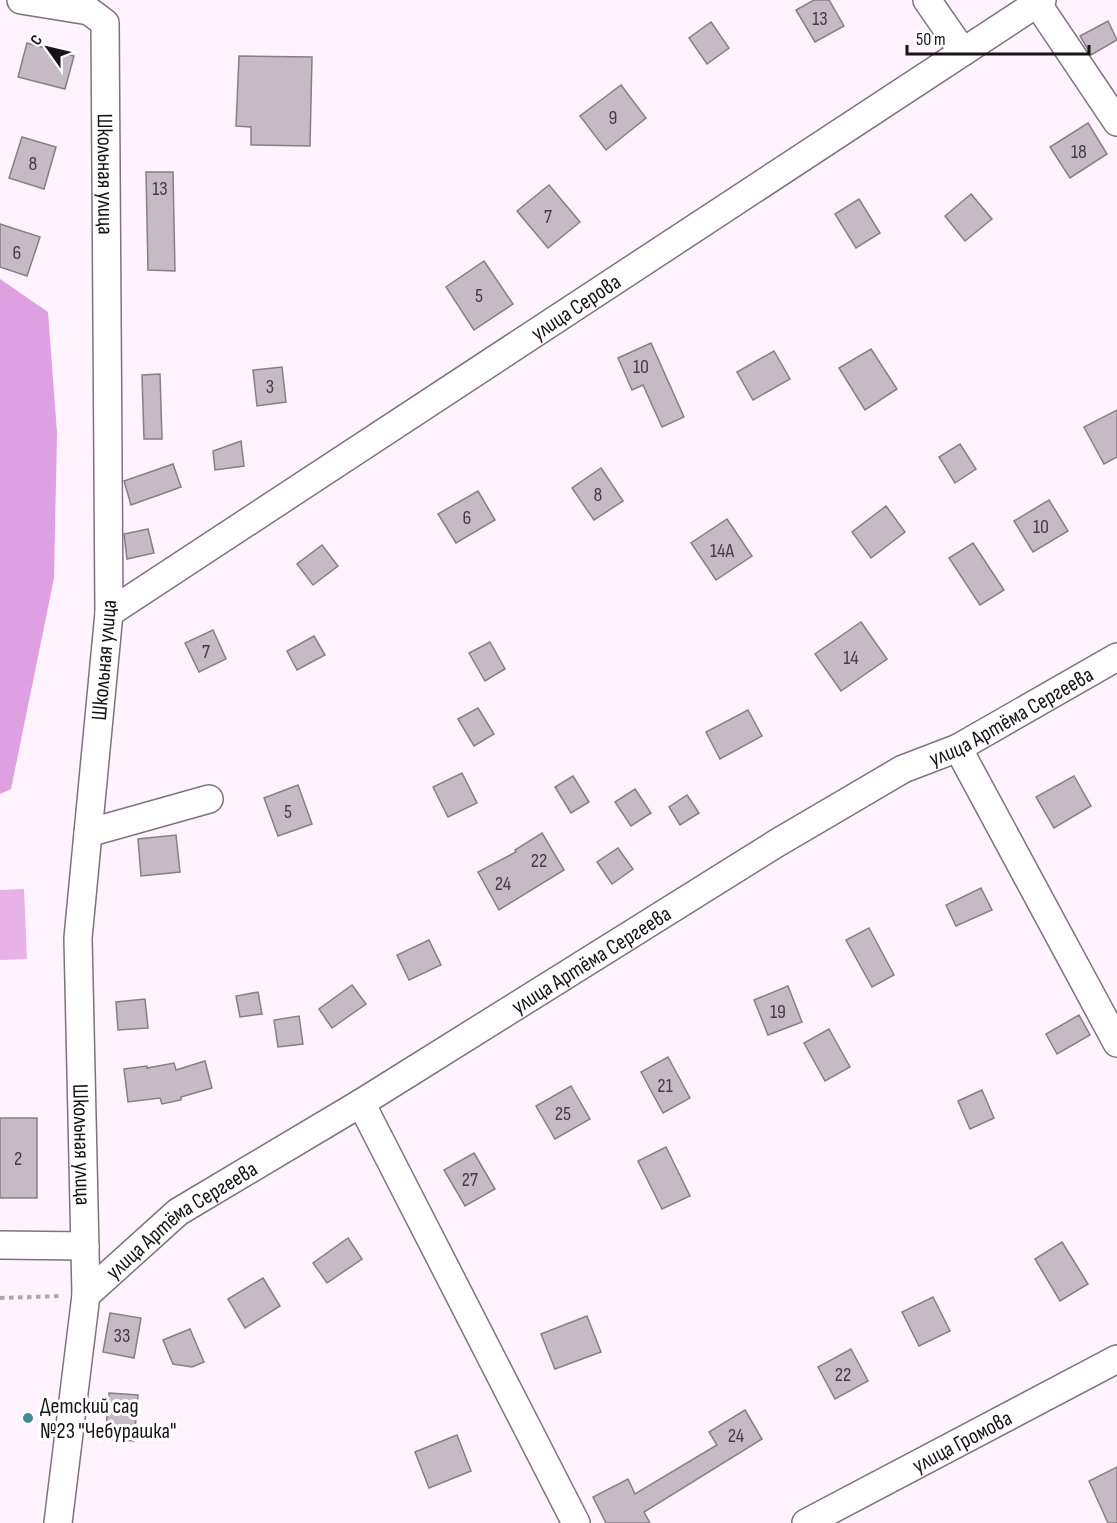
<svg xmlns="http://www.w3.org/2000/svg" width="1117" height="1523" font-family="'Sofia Sans Condensed',sans-serif">
<style>
.green{fill:#e6b2e8}
.forest{fill:#dea0e1}
.building{fill:#c5bac6;stroke:#887d88;stroke-width:1.5}
.lines{fill:none;stroke-linecap:round;stroke-linejoin:round}
.minor-casing{stroke:#7d727d;stroke-width:30}
.path{stroke:#afa5af;stroke-width:4;stroke-dasharray:4.5 4.5;stroke-linecap:butt}
.minor{stroke:#fff;stroke-width:27}
.poi-dot{fill:#438b91;stroke:#fff;stroke-width:2}
.labels{text-anchor:middle;stroke-width:6;stroke-linejoin:round;paint-order:stroke}
.number-label{font-size:20px;fill:#423d43}
.street-label{font-size:22px;fill:#171317;stroke:#fff}
.poi-label{font-size:22px;fill:#171317;stroke:#fff;text-anchor:start}
</style>
<rect width="100%" height="100%" fill="#fff3ff"/>
<!-- green -->
<polygon class="green" points="24,889 27,959 0,960 0,890"/>
<!-- forest -->
<polygon class="forest" points="0,279 48,312 57,433 54,578 11,789 0,794"/>
<!-- building -->
<g class="building">
<polygon points="814,0 829,0 844,26 815,42 796,10"/>
<polygon points="1108,21 1117,40 1091,55 1080,36"/>
<polygon points="711,22 729,48 707,64 689,38"/>
<polygon points="27,43 74,56 65,89 18,77"/>
<polygon points="239,56 312,57 310,146 251,145 251,127 236,126"/>
<polygon points="621,85 646,118 606,150 580,116"/>
<polygon points="1088,123 1107,154 1070,178 1050,147"/>
<polygon points="22,137 56,147 44,189 9,178"/>
<polygon points="146,172 173,172 175,271 148,270"/>
<polygon points="549,185 580,222 548,248 517,211"/>
<polygon points="971,194 992,219 965,241 945,216"/>
<polygon points="859,199 880,233 856,248 835,214"/>
<polygon points="0,224 40,237 27,276 0,267"/>
<polygon points="484,261 513,304 474,330 446,287"/>
<polygon points="651,343 684,417 662,427 643,385 632,390 618,358"/>
<polygon points="871,349 897,389 865,410 839,368"/>
<polygon points="774,351 790,379 753,400 737,372"/>
<polygon points="282,367 286,402 257,406 253,370"/>
<polygon points="160,374 162,439 144,439 142,375"/>
<polygon points="1117,410 1117,457 1104,464 1084,427"/>
<polygon points="241,441 244,466 215,470 213,451"/>
<polygon points="960,444 976,469 955,483 939,457"/>
<polygon points="173,464 181,487 131,505 124,481"/>
<polygon points="601,468 623,501 594,520 572,488"/>
<polygon points="478,491 495,520 456,543 438,514"/>
<polygon points="1049,500 1068,531 1033,552 1014,521"/>
<polygon points="886,506 905,532 871,558 852,532"/>
<polygon points="727,519 752,556 716,580 691,543"/>
<polygon points="148,529 154,553 127,559 124,534"/>
<polygon points="973,543 1004,590 980,605 949,558"/>
<polygon points="322,545 338,566 313,585 297,564"/>
<polygon points="861,622 887,659 841,691 815,654"/>
<polygon points="213,630 226,659 199,672 185,643"/>
<polygon points="314,636 325,655 297,670 287,651"/>
<polygon points="490,642 505,669 485,681 469,653"/>
<polygon points="478,708 494,734 474,746 458,719"/>
<polygon points="748,710 762,736 720,759 706,732"/>
<polygon points="462,773 477,803 448,817 433,787"/>
<polygon points="573,776 589,802 571,813 555,787"/>
<polygon points="1074,776 1091,806 1054,828 1036,797"/>
<polygon points="298,785 312,824 278,836 264,798"/>
<polygon points="635,789 651,813 631,826 615,802"/>
<polygon points="687,795 699,813 680,825 669,807"/>
<polygon points="542,833 564,870 499,910 478,872 516,852 515,850"/>
<polygon points="176,835 180,872 141,876 138,839"/>
<polygon points="618,848 633,869 612,884 597,862"/>
<polygon points="981,888 992,910 956,926 946,905"/>
<polygon points="869,928 894,975 872,987 846,940"/>
<polygon points="429,940 441,965 409,980 397,955"/>
<polygon points="352,985 366,1004 332,1028 319,1009"/>
<polygon points="788,986 802,1022 768,1035 754,1000"/>
<polygon points="258,992 262,1014 240,1017 236,996"/>
<polygon points="145,999 148,1028 118,1030 116,1002"/>
<polygon points="1079,1015 1090,1035 1057,1054 1046,1034"/>
<polygon points="299,1016 303,1044 278,1047 274,1020"/>
<polygon points="829,1029 850,1067 825,1081 804,1043"/>
<polygon points="668,1057 690,1098 663,1113 641,1072"/>
<polygon points="205,1061 212,1088 181,1097 181,1100 162,1104 160,1098 128,1102 124,1069 147,1066 147,1068 174,1063 176,1070"/>
<polygon points="571,1086 590,1119 555,1139 536,1106"/>
<polygon points="982,1090 994,1118 970,1129 958,1101"/>
<rect x="0" y="1118" width="37" height="80"/>
<polygon points="666,1147 690,1196 662,1209 638,1161"/>
<polygon points="474,1153 495,1189 465,1206 444,1170"/>
<polygon points="348,1238 362,1259 327,1283 313,1263"/>
<polygon points="1062,1242 1088,1284 1060,1301 1035,1259"/>
<polygon points="263,1278 280,1306 245,1328 228,1299"/>
<polygon points="933,1297 950,1331 919,1346 902,1312"/>
<polygon points="110,1313 141,1318 134,1358 103,1352"/>
<polygon points="587,1316 601,1352 555,1369 541,1334"/>
<polygon points="190,1329 204,1362 192,1367 173,1364 163,1340"/>
<polygon points="851,1349 868,1381 835,1399 818,1367"/>
<polygon points="109,1393 138,1395 134,1441 105,1439"/>
<polygon points="745,1410 762,1439 644,1512 650,1523 606,1523 593,1497 628,1479 635,1494 717,1445 709,1432"/>
<polygon points="457,1435 471,1471 429,1488 415,1452"/>
<polygon points="1117,1467 1117,1523 1108,1523 1089,1481"/>
</g>
<g class="lines">
<defs>
<g id="minor">
<path id="s1" d="M 21,0 L 89,11 L 105,23 L 109,613 L 78,938 L 86,1295 L 58,1523"/>
<polyline points="927,0 963,52"/>
<polyline points="1037,3 1117,122"/>
<path id="s2" d="M 109,613 L 1042,0"/>
<polyline points="958,748 1117,1043"/>
<polyline points="88,833 209,799"/>
<polyline points="361,1103 576,1523"/>
<polyline points="0,1245 85,1246"/>
<path id="s3" d="M 86,1295 L 178,1212 L 361,1103 L 777,843 L 903,769 L 958,748 L 1117,657"/>
<path id="s4" d="M 806,1523 L 1117,1359"/>
</g>
</defs>
<!-- minor casing -->
<use href="#minor" class="minor-casing"/>
<!-- path -->
<polyline class="path" points="0,1298 62,1296"/>
<!-- minor -->
<use href="#minor" class="minor"/>
</g>
<!-- markers -->
<circle class="poi-dot" cx="28" cy="1418" r="6"/>
<g class="labels">
<!-- number labels -->
<g class="number-label">
<text x="820" y="25">13</text>
<text x="613" y="124">9</text>
<text x="1079" y="158">18</text>
<text x="33" y="170">8</text>
<text x="160" y="195">13</text>
<text x="548" y="223">7</text>
<text x="17" y="259">6</text>
<text x="479" y="302">5</text>
<text x="641" y="373">10</text>
<text x="270" y="393">3</text>
<text x="598" y="501">8</text>
<text x="467" y="524">6</text>
<text x="1041" y="533">10</text>
<text x="722" y="557">14А</text>
<text x="206" y="658">7</text>
<text x="851" y="664">14</text>
<text x="288" y="818">5</text>
<text x="539" y="867">22</text>
<text x="503" y="890">24</text>
<text x="778" y="1018">19</text>
<text x="665" y="1092">21</text>
<text x="563" y="1120">25</text>
<text x="18" y="1165">2</text>
<text x="470" y="1186">27</text>
<text x="122" y="1342">33</text>
<text x="843" y="1381">22</text>
<text x="736" y="1442">24</text>
</g>
<!-- street labels -->
<g class="street-label">
<text dy="8" stroke="none"><textPath href="#s1" startOffset="240">Школьная улица</textPath></text>
<text dy="8" stroke="none"><textPath href="#s2" startOffset="558">улица Серова</textPath></text>
<text transform="translate(103 660) rotate(-85)" y="8">Школьная улица</text>
<text dy="8" stroke="none"><textPath href="#s3" startOffset="1094">улица Артёма Сергеева</textPath></text>
<text dy="8" stroke="none"><textPath href="#s3" startOffset="608">улица Артёма Сергеева</textPath></text>
<text dy="8" stroke="none"><textPath href="#s1" startOffset="1212">Школьная улица</textPath></text>
<text dy="8" stroke="none"><textPath href="#s3" startOffset="122">улица Артёма Сергеева</textPath></text>
<text dy="8" stroke="none"><textPath href="#s4" startOffset="176">улица Громова</textPath></text>
</g>
<!-- poi labels -->
<g class="poi-label">
<text x="40" y="1413">Детский сад<tspan x="40" dy="25">№23 "Чебурашка"</tspan></text>
</g>
</g>
<!-- north arrow -->
<g transform="translate(48 48) rotate(304)" stroke="#ffffff" stroke-width="4.5" paint-order="stroke">
<path d="M0-4.5L10 22L0 15L-10 22Z" fill="#171317"/>
<text y="-9" font-size="16" font-weight="bold" text-anchor="middle" fill="#171317">С</text>
</g>
<!-- scale -->
<path d="M907 45v9h182v-9" fill="none" stroke="#171317" stroke-width="3"/>
<text x="916" y="45" font-size="18" fill="#171317" stroke="#ffffff" stroke-width="4.5" paint-order="stroke">50 m</text>
</svg>
